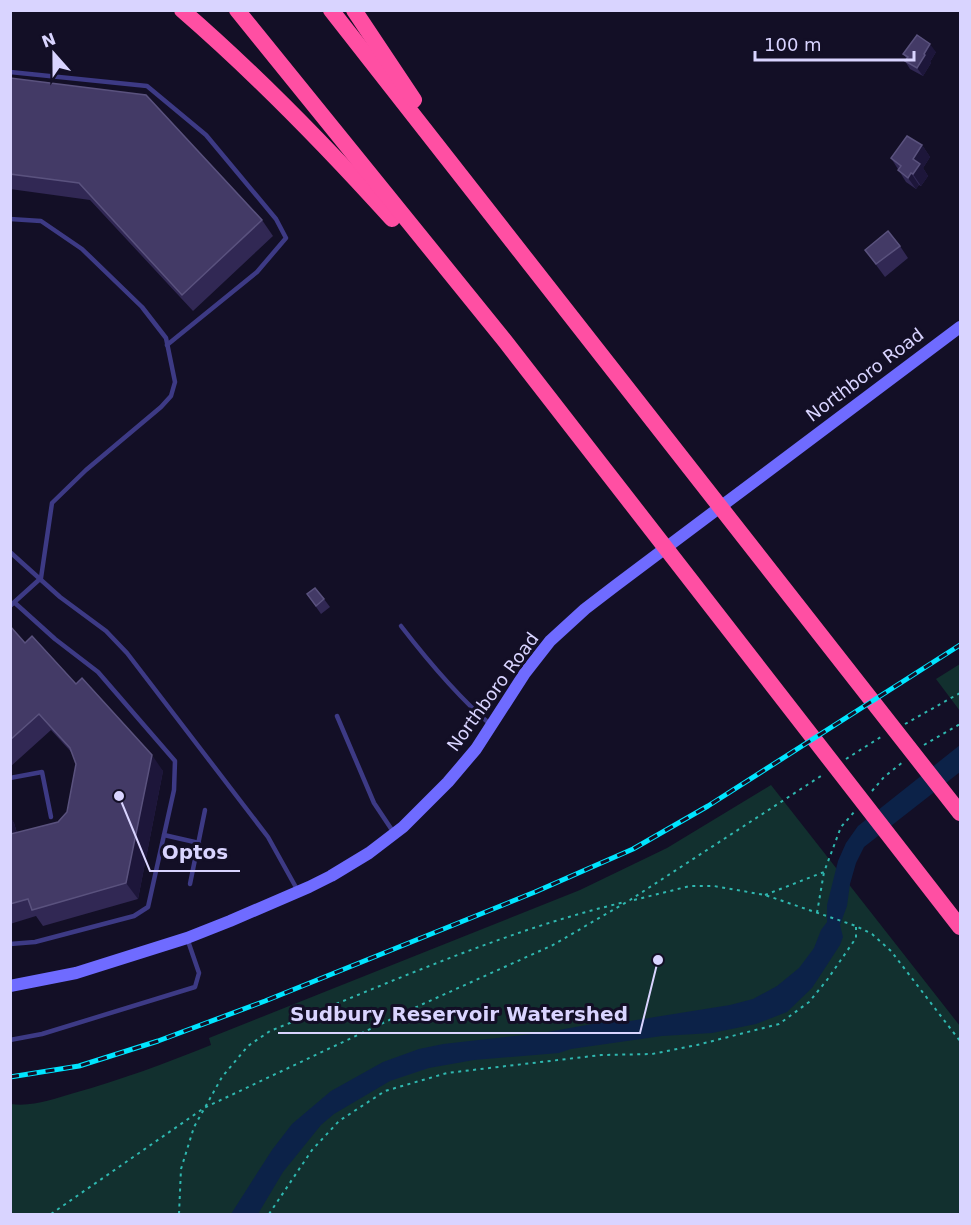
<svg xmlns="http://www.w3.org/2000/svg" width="971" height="1225" font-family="'DejaVu Sans',sans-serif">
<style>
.green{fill:#12302f}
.water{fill:#0c2248}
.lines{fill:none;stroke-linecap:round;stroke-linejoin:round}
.path{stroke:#2fb8b0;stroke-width:2;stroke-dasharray:3 4.5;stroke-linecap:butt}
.lane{stroke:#3d3a85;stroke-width:4.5}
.secondary{stroke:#6f6bff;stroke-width:12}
.highway{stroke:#ff4fa3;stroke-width:16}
.rail-casing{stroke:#00e5ff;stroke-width:5}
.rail{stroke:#130f26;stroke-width:3;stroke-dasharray:9;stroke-linecap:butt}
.wall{fill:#312854}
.shaded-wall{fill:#1d163a}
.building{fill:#433a66;stroke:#5a527e;stroke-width:1.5}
.labels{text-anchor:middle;stroke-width:6;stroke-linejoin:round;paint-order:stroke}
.street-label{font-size:18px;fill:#d9d4ff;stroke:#130f26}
.leader{fill:none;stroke:#d9d4ff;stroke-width:2}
.callout-dot{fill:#d9d4ff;stroke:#130f26;stroke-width:2}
.callout-label{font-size:20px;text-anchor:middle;font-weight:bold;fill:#d9d4ff;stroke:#130f26;stroke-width:6;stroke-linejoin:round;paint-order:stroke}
</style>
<rect width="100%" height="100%" fill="#130f26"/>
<!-- green -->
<g class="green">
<polygon points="960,664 960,711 936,679"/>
<path d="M 771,785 L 960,1026 L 960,1214 L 11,1214 L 11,1104 C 33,1107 53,1099 74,1093 C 121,1080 166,1063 211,1045 L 209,1038 L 580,890 L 667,848 Z"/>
</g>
<!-- water -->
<polygon class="water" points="960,745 960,772 864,847 856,863 850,884 847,906 840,925 843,937 840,945 812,988 787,1012 756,1024 712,1033 662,1036 571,1049 559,1053 474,1060 429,1068 390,1081 334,1114 321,1125 283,1172 258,1214 231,1214 272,1150 292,1124 331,1091 383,1062 419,1049 443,1044 542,1033 598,1023 630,1021 730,1005 753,999 777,986 799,968 814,948 821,930 827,922 827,905 838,861 846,843 858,826"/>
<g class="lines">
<!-- path -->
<g class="path">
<polyline points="905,724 960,693"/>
<polyline points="924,745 960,724"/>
<polyline points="846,759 884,735"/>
<polyline points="872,791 884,777 903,762"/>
<polyline points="765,895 824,872 841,827 855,811"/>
<polyline points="634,900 690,886 714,886 765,895 856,926 872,934 891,951 960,1041"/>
<polyline points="817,913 824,872"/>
<polyline points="51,1214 204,1108 423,1004 553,945 630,900 824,774"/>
<path d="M 179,1214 L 181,1169 L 194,1127 L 222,1077 L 248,1046 L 270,1031 C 387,984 502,931 625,902"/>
<polyline points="269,1214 312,1150 339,1121 385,1091 447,1073 601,1055 652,1054 697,1045 779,1024 809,1002 827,980 856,938 856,926"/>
</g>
<!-- lane -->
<g class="lane">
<polyline points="10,72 147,86 206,135 276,219 286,238 257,272 167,345"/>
<polyline points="10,219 41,221 82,249 142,307 166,338 175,382 171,396 161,407 86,470 52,503 41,578 10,606"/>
<polyline points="10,552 60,597 106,631 127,653 268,837 298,891"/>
<path d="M 401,626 C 428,661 457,696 491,725"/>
<polyline points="337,716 374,803 394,833"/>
<polyline points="10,778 42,772 51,817"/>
<polyline points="164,835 199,843"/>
<polyline points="190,884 205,810"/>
<polyline points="10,944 35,942 134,916 148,907 174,790 175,761 98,672 55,639 15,603"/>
<polyline points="10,1040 42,1034 195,987 199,973 187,938"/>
</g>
<!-- secondary -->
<polyline class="secondary" points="10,986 76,973 187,938 230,921 309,887 331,876 369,853 403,827 448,782 476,749 525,673 550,641 585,609 615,586 960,327"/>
<!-- highway -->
<g class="highway">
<path d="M 182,10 C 257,75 326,146 392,219"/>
<polyline points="237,10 505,341 960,927"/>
<polyline points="331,10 960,813"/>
<polyline points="354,10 414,100"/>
</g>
<defs>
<polyline id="rail" points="10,1077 79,1066 158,1041 265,1001 535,892 633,849 708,806 960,645"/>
</defs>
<!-- rail casing -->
<use href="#rail" class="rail-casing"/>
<!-- rail -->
<use href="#rail" class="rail"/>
</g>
<!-- wall -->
<g class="wall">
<polygon points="936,52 930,62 931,63 923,76 910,69 905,61 907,59 903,54"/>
<polygon points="10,78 262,220 273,236 193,311 90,200 10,189"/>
<polygon points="922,145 930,157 923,168 928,176 921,186 919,185 916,189 906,182 891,158"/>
<polygon points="900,246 908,258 885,277 865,250"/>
<polygon points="307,594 324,599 330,607 321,614"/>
<polygon points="10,626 25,643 76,684 163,771 138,899 43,926 36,916 10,924 10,817 14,823 17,833 58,822 67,812 76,764 73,754 51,730 10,767"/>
</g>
<!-- shaded-wall -->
<g class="shaded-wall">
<polygon points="930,44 936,52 930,62 931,63 923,76 917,68 924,54"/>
<polygon points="922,145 930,157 923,168 928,176 921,186 913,174 913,159"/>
<polygon points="911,173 919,185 916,189 908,178"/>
<polygon points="152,755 163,771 138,899 126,883"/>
<polygon points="10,817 14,823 22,850 11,834"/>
</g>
<!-- building -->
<g class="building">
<polygon points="917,35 930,44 924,54 925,55 917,68 905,61 908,57 903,54"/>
<polygon points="10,78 146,95 262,220 182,295 79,183 10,174"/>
<polygon points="907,136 922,145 913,159 920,164 913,174 911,173 908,178 898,170 901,166 891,158"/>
<polygon points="888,231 900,246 876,264 865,250"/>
<polygon points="315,588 324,599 316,606 307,594"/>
<polygon points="10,626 25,643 32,636 76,684 82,678 152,755 126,883 32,910 28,899 10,904 10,833 11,834 58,822 67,812 76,764 70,748 39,714 10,740"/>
</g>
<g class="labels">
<!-- street labels -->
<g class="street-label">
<text transform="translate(865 375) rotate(-37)" y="6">Northboro Road</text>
<text transform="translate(493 692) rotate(-54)" y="6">Northboro Road</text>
</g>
</g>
<!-- callouts -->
<path class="leader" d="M119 796L150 871H240M658 960L640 1033H278"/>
<g class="callout-dot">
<circle cx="119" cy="796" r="6"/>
<circle cx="658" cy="960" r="6"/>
</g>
<g class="callout-label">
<text x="195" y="859">Optos</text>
<text x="459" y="1021">Sudbury Reservoir Watershed</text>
</g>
<!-- border -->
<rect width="971" height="1225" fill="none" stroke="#d9d4ff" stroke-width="24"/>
<!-- north arrow -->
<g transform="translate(54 54) rotate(339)" stroke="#130f26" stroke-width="4.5" paint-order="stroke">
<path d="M0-4.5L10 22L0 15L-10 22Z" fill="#d9d4ff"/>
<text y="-9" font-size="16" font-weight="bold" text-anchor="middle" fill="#d9d4ff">N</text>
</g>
<!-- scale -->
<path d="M755 51v9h159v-9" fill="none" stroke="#d9d4ff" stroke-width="3"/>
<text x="764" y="51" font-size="18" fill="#d9d4ff" stroke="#130f26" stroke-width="4.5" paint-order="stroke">100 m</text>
</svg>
